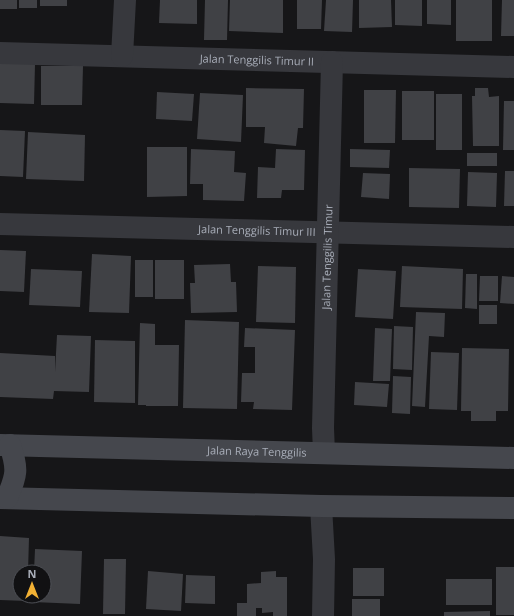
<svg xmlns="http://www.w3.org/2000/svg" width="514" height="616" font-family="'Open Sans',sans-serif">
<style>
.building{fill:#404145}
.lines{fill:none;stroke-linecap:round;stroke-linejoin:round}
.street{stroke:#37383d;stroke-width:22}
.secondary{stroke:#45474d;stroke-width:22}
.labels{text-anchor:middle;stroke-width:3;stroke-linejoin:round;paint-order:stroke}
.street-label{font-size:11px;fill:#a8adb8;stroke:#111113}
</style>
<rect width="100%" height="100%" fill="#161618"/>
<!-- building -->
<g class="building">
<rect x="0" y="0" width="17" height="9"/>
<rect x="19" y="0" width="18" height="8"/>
<rect x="40" y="0" width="27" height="6"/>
<polygon points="160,0 197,0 197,24 159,23"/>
<polygon points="205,0 228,0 227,40 204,40"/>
<polygon points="230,0 283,0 283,33 229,31"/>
<polygon points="297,0 322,0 321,29 297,29"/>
<polygon points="326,0 353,0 352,32 324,31"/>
<polygon points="359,0 391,0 392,27 359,28"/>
<polygon points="395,0 422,0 422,26 395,25"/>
<polygon points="427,0 451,0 451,25 427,24"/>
<rect x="456" y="0" width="36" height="41"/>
<polygon points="502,0 514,0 514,36 501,36"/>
<polygon points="0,63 35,64 34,104 0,103"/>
<polygon points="41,66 83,66 82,105 41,105"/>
<polygon points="246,88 304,89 303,128 298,128 296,146 264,143 265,127 246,127"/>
<polygon points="475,88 488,88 489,97 499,96 499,146 473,146 472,96 475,96"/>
<polygon points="364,90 396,90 395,143 364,143"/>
<rect x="402" y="91" width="32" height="49"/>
<polygon points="157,92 194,94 192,121 156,119"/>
<polygon points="200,93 243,95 241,142 197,139"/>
<rect x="436" y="94" width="26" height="56"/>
<polygon points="504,101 514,101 514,150 503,150"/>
<polygon points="0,130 25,131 23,177 0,176"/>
<polygon points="28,132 85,135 84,181 26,179"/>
<polygon points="147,147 187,147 187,196 147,197"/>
<polygon points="191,149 235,151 234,172 246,173 244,201 203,200 203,184 190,184"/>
<polygon points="276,149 305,150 304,190 282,190 281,198 257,198 258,167 275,168"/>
<polygon points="350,149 390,150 389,168 350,167"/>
<rect x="467" y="153" width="30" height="13"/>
<polygon points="409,168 460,169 459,208 409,207"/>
<polygon points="505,171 514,171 514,206 504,206"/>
<polygon points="468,172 497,173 496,207 467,206"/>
<polygon points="363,173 390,174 389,199 361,197"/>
<polygon points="0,250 26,251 24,292 0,291"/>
<polygon points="92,254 131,256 129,313 89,312"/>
<rect x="135" y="260" width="18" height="37"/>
<rect x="155" y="260" width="29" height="39"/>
<polygon points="230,264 231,282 236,282 237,312 191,313 190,283 195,283 194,265"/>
<polygon points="258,266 296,267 295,323 256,322"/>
<polygon points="402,266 463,269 462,309 400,307"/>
<polygon points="31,269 82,271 80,307 29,305"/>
<polygon points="358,269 396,271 393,319 355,317"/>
<polygon points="466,274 477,274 477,309 465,308"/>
<polygon points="480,276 498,276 498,301 479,301"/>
<polygon points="502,276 514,277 514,304 500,303"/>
<rect x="479" y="305" width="18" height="19"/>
<polygon points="416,312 445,313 444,337 429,336 425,407 412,406"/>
<polygon points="185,320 239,322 237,409 183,408"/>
<polygon points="140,323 155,324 155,345 179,345 178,406 146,406 146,405 138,405"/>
<polygon points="394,326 413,327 412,370 393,369"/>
<polygon points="245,328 295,330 292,410 253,409 254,402 241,402 242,373 255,373 255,347 244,347"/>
<polygon points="375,328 392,329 390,381 373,381"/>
<polygon points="57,335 91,336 89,392 54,391 53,399 0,397 0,353 55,356 55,372"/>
<polygon points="95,340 135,341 135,403 94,402"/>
<polygon points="462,348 509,349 508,411 496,411 496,421 471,421 471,411 461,411"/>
<polygon points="431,352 459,353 457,410 429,409"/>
<polygon points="393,376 411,377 410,414 392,413"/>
<polygon points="355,382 389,384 387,407 354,405"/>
<polygon points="0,536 29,538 28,572 20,572 20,596 27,596 27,601 0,600"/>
<polygon points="35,549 82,551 80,604 33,602 33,596 44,596 44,572 34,572"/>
<polygon points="104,559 126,559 125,614 103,614"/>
<rect x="496" y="567" width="18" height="48"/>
<rect x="353" y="568" width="31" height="28"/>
<polygon points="148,571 183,574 181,611 146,609"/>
<polygon points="276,571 276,577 287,577 287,616 273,616 273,612 262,613 262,608 256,608 256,616 237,616 237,603 247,603 247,584 261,583 261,572"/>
<polygon points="186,575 215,576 215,604 185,603"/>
<rect x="446" y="579" width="46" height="26"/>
<rect x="352" y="599" width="28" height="17"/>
<polygon points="490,611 490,616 444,616 444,612"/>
</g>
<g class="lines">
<!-- street -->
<g class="street">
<path id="s1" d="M 0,53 L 514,67"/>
<polyline points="122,56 125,0"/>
<path id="s2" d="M 0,224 L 514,237"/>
<path id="s3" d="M 324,453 L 323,428 L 332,62"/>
<polyline points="321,506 324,559 323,616"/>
</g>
<!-- secondary -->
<g class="secondary">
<path id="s4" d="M 0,445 L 514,458"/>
<polyline points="0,498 321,506 514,508"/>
<path d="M 7,498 C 17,475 18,469 10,445"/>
</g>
</g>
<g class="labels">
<!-- street labels -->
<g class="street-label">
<text dy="4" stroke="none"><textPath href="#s1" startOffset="257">Jalan Tenggilis Timur II</textPath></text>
<text dy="4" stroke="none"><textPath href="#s2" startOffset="257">Jalan Tenggilis Timur III</textPath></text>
<text dy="4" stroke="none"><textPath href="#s3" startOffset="196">Jalan Tenggilis Timur</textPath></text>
<text dy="4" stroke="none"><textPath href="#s4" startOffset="257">Jalan Raya Tenggilis</textPath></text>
</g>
</g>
<!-- north arrow -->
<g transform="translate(32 584)"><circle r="19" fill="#111113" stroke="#4d4f55"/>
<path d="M0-3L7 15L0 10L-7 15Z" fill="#f2b134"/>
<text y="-6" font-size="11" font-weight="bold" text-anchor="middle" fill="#a8adb8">N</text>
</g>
</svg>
